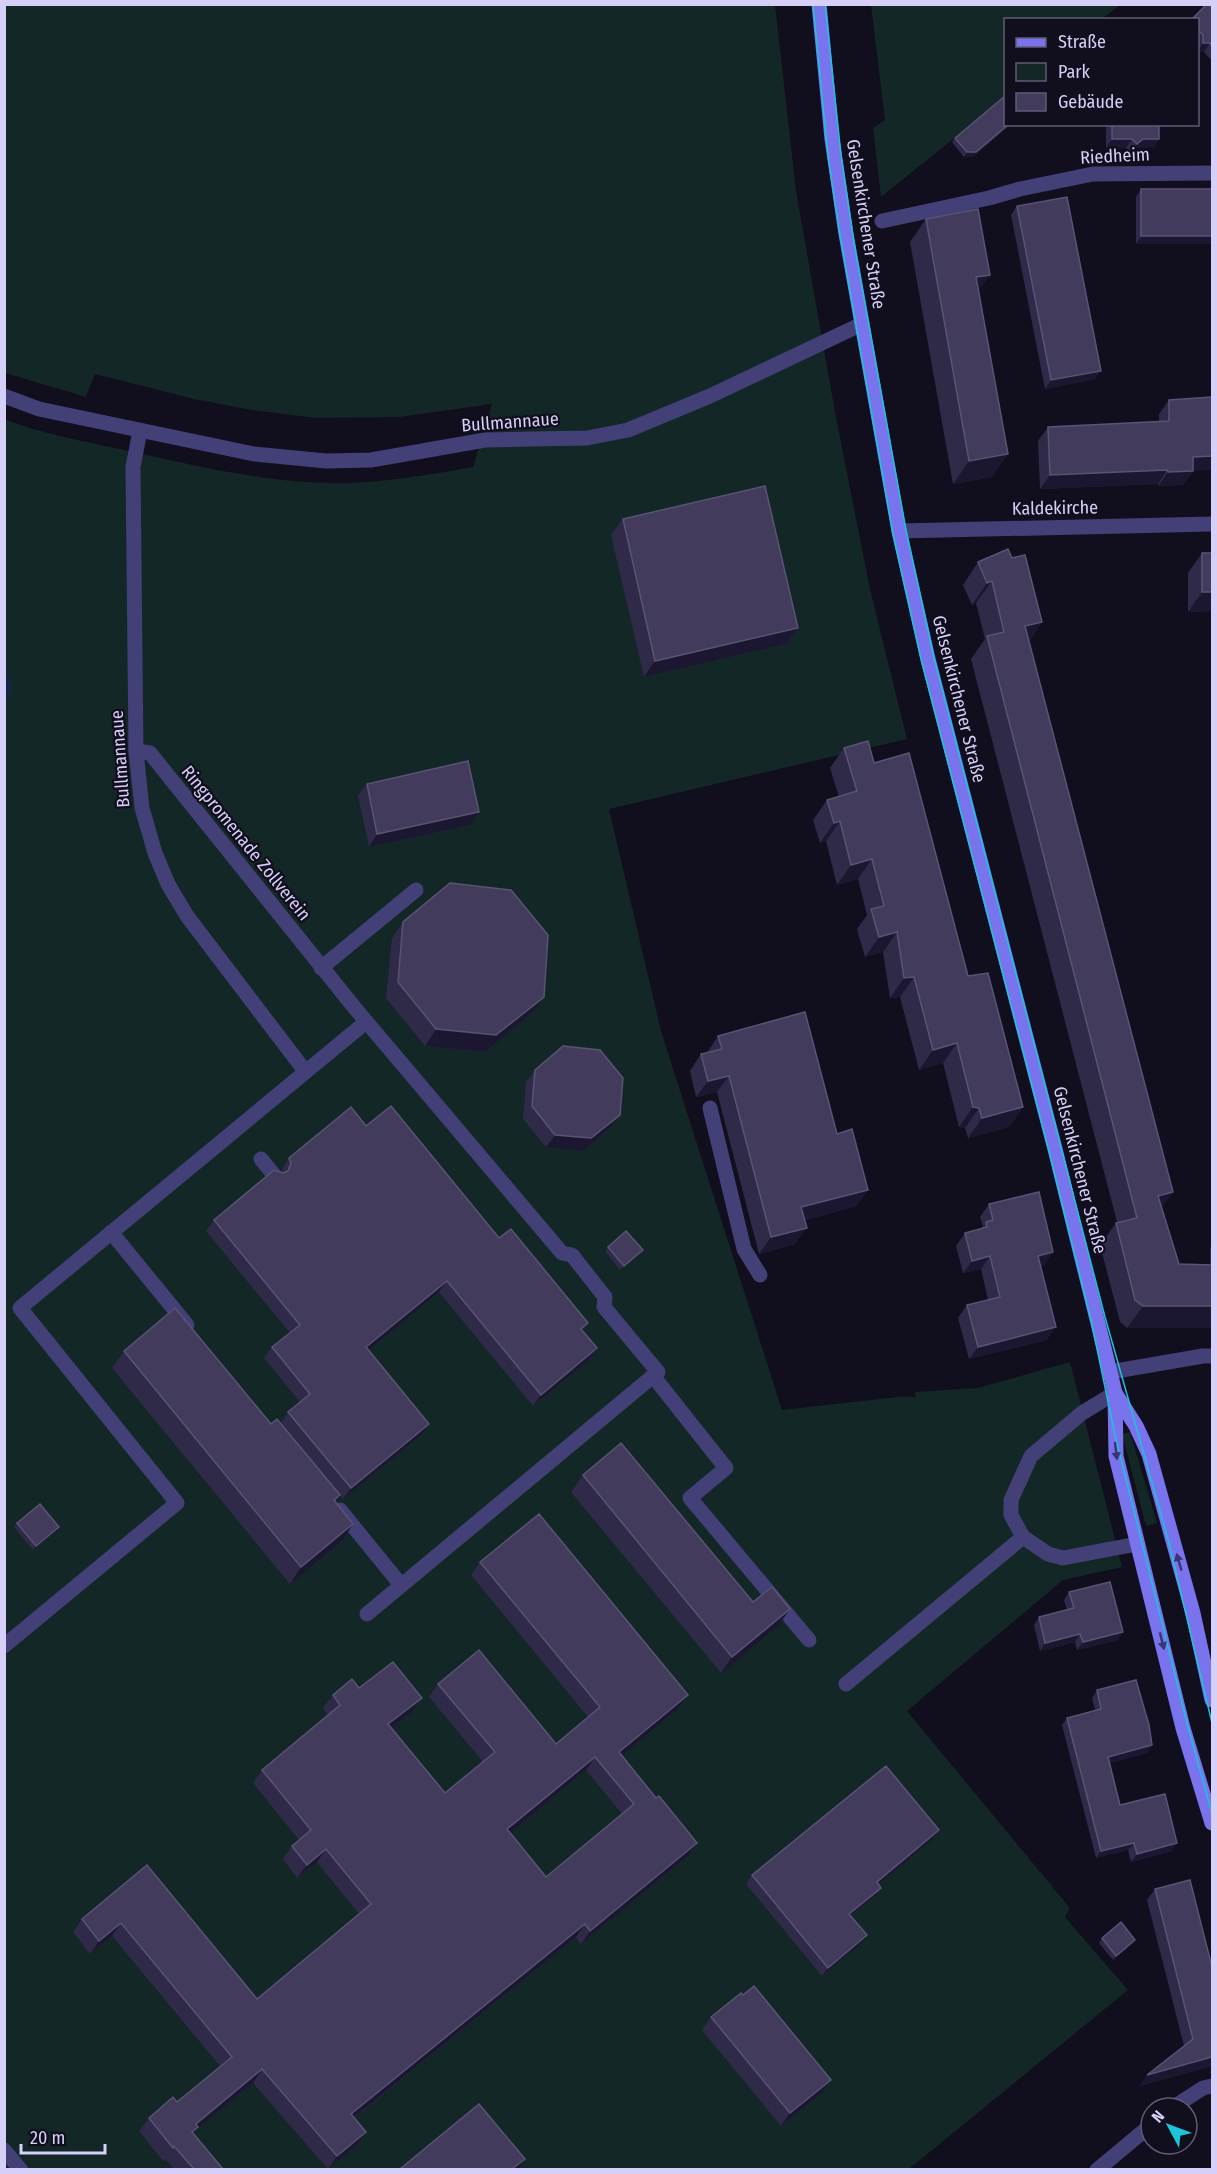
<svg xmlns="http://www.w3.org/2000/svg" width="1217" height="2174" font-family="'Fira Sans Condensed',sans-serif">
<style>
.green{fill:#122726}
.water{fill:#142541}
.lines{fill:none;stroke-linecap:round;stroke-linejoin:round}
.service{stroke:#433f77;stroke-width:15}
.minor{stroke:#433f77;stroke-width:15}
.secondary{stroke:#7973ee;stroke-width:15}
.tram{stroke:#1bc3db;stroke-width:1.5}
.wall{fill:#302a49;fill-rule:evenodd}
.shaded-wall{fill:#1c1730}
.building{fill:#423b5c;stroke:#595375;stroke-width:1.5;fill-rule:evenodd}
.oneway{fill:#3b3671}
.labels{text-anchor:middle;stroke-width:4.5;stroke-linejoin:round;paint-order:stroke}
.street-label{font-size:18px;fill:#d6d0f9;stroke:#110e1d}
</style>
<rect width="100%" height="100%" fill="#110e1d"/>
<!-- green -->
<g class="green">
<path d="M 5,5 L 775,5 L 796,191 L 835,412 L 870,589 L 907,739 L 609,809 L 661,1031 L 782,1410 L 897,1397 L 916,1397 L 915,1392 L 978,1388 L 1070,1362 L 1122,1567 L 1063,1580 L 907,1711 L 1070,1908 L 1065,1917 L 1128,1990 L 909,2169 L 5,2169 L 4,419 C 42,434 84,441 124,450 C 193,465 265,483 337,483 C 383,483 427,475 473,467 L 492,404 L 399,417 L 316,418 L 252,410 L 194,399 L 95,374 L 86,397 L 5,373 Z"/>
<polygon points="871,5 1120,5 1102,19 1006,20 1005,97 881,197 873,128 885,120"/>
<polygon points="1130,1432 1157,1523 1146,1526 1122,1434"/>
</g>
<!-- water -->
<path class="water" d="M 4,670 C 14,679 16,693 5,702 Z"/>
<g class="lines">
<!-- service -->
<g class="service">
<polyline points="140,431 133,467 136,751 142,808 155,853 168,884 187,916 305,1071"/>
<polyline points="136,751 150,753 354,1007 562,1253 572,1255 605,1297 604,1307 658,1372 653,1376 726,1468 690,1498 809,1640"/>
<polyline points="321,968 416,890"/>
<polyline points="710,1108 744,1249 760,1275"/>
<polyline points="261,1159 274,1175"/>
<polyline points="111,1232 187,1325"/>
<polyline points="340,1510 401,1585"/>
<polyline points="367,1614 653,1376"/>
<polyline points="4,1646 177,1503 20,1308 366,1022"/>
<polyline points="1172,2108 1203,2088 1212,2086"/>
<polyline points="1097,2170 1151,2125"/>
</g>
<!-- minor -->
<g class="minor">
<polyline points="882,221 989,198 1020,189 1093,174 1212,173"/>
<polyline points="4,396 39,409 254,454 326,461 371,460 485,440 587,438 628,430 710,396 862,324"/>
<polyline points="899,531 1212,524"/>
<polyline points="1110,1372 1203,1356 1212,1356"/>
<polyline points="1115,1393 1082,1413 1031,1456 1011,1500 1011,1515 1023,1537 1048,1554 1063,1558 1137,1544"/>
<polyline points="846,1684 1023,1537"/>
<polyline points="4,2150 21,2170"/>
</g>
<!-- secondary -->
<g class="secondary">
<polyline points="819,4 832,139 846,234 899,531 928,659 1055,1149 1110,1372 1115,1393 1116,1456 1183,1728 1212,1823"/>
<polyline points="1115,1393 1136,1426 1149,1454 1193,1613 1212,1700"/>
</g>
<!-- tram -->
<g class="tram">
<polyline points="813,4 828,156 839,229 893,534 921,659 1049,1151 1091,1320 1115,1435 1188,1727 1212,1813"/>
<polyline points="825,4 841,155 854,243 906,530 934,658 1105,1317 1168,1539 1212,1723"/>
</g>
</g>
<!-- wall -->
<g class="wall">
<polygon points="1212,4 1212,61 1204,52 1197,52 1197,20"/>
<polygon points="1005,124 1011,124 973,157 964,157 952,142 955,138"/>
<polygon points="1106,124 1159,124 1159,139 1153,148 1137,148 1131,153 1126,148 1106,148"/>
<polygon points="1141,189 1212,189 1212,244 1136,244 1136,197"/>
<polygon points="1017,206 1095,379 1045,389 1011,215"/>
<polygon points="926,219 992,477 953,484 910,242"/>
<polygon points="1169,400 1193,471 1183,485 1158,486 1158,484 1040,489 1038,441 1048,427 1159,422 1159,414"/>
<polygon points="623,519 798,628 786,644 644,677 611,535"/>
<polygon points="1202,553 1212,553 1212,611 1188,612 1188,573"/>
<polygon points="978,562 1042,622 1029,641 1162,1208 1179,1264 1210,1265 1210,1248 1212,1245 1212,1328 1127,1328 1120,1322 1100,1245 1116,1223 1117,1222 971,659 985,639 976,603 972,605 963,585"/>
<polygon points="844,748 874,763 968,976 1023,1107 1009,1127 968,1138 965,1128 959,1127 943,1063 919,1070 900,997 890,998 883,952 865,957 857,929 867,915 858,879 837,885 826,841 820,843 813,820 827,800 839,797 830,768"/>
<polygon points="367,784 470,825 369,847 358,796"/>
<polygon points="403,922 544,997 532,1013 485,1052 425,1046 386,998 392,938"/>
<polygon points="718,1036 837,1134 868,1190 856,1206 805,1220 795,1244 759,1254 717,1092 696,1097 690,1071 701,1054 707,1053"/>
<polygon points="535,1070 611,1127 583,1151 546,1147 523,1119 526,1082"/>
<polygon points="366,1126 499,1238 597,1348 589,1360 533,1406 439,1292 368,1350 421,1435 343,1499 281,1423 288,1412 300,1402 264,1358 272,1347 290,1333 206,1231 214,1220 283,1173 282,1169 289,1158"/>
<polygon points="989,1204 1053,1252 1044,1265 1040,1266 1047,1340 969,1359 958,1318 967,1305 988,1300 981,1269 963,1273 956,1246 965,1233 981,1229 983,1226 980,1217"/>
<polygon points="608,1247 643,1250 640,1254 620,1270 605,1251"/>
<polygon points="124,1351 271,1424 340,1495 335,1502 342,1541 290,1584 112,1368"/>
<polygon points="583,1475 753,1602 779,1625 721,1673 571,1492"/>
<polygon points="17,1523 56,1531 33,1550 14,1527"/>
<path d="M 480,1562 L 688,1695 L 679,1708 L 622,1755 L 656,1798 L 697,1843 L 688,1856 L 581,1944 L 576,1937 L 354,2118 L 366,2132 L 357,2145 L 328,2169 L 253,2083 L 196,2130 L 193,2134 L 223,2169 L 174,2169 L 165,2159 L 163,2161 L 139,2131 L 149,2118 L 177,2102 L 220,2066 L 112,1936 L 90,1954 L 73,1932 L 82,1919 L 147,1865 L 257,1999 L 359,1914 L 317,1862 L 297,1878 L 283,1859 L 292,1846 L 299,1840 L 253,1783 L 262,1770 L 328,1715 L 323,1708 L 333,1695 L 359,1688 L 422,1698 L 413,1711 L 391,1728 L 445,1793 L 483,1762 L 429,1697 L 438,1684 L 556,1744 L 588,1717 L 471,1575 ZM 586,1770 L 622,1814 L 546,1877 L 510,1833 Z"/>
<polygon points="1069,1592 1118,1640 1077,1650 1075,1642 1040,1651 1034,1625 1039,1617 1067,1610 1064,1600"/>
<polygon points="1097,1690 1152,1745 1147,1753 1109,1763 1120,1805 1172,1851 1131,1862 1128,1850 1096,1858 1062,1725 1067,1718 1095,1710 1092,1698"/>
<polygon points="939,1830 933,1839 878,1884 875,1896 851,1916 867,1935 861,1944 822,1976 746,1884 752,1875"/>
<polygon points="1155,1889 1212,2066 1139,2086 1184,2046 1147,1900"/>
<polygon points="1102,1938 1135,1940 1132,1944 1113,1960 1099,1943"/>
<polygon points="711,2017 822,2093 781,2126 702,2030"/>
</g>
<!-- shaded-wall -->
<g class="shaded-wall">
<polygon points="1203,43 1210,43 1204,52 1197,52"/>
<polygon points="1009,124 1011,124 973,157 964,157 967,152"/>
<polygon points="1112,139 1132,139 1126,148 1106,148"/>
<polygon points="1143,139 1159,139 1153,148 1137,148 1131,153 1137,144"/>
<polygon points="1141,236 1212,236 1212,244 1136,244"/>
<polygon points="990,275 974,298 976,277"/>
<polygon points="1101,371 1095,379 1045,389 1051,380"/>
<polygon points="1008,454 992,477 953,484 969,461"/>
<polygon points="1212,456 1212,470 1183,471 1193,457"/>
<polygon points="1167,470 1158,484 1040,489 1050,475"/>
<polygon points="1193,471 1183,485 1158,486 1168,472"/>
<polygon points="992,581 976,603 972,605 987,583"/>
<polygon points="1202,592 1212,592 1212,611 1188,612"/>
<polygon points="1042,622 1026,644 1025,626"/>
<polygon points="798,628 786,644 644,677 655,661"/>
<polygon points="479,812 470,825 369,847 377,834"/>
<polygon points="840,821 826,841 820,843 834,823"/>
<polygon points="872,859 858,879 837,885 851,865"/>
<polygon points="897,932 883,952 865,957 879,937"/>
<polygon points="914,977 900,997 890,998 904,978"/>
<polygon points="544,997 532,1013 485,1052 425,1046 436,1029"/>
<polygon points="957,1043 943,1063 919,1070 933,1050"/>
<polygon points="729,1076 717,1092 696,1097 708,1081"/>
<polygon points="973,1107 979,1108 965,1128 959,1127"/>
<polygon points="1023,1107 1009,1127 968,1138 982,1118"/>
<polygon points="620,1115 611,1127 583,1151 546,1147 555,1135"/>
<polygon points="868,1190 856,1206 790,1224 801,1207"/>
<polygon points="1173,1192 1158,1214 1158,1196"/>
<polygon points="807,1228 795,1244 759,1254 771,1237"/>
<polygon points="643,1250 640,1254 620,1270 624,1266"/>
<polygon points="1053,1252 1044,1265 1029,1269 1038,1256"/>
<polygon points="990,1256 981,1269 963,1273 972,1261"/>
<polygon points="447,1281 439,1292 358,1359 366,1347"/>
<polygon points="1143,1306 1212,1306 1212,1328 1127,1328"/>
<polygon points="1056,1327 1047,1340 969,1359 978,1347"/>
<polygon points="597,1348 589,1360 533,1406 541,1395"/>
<polygon points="429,1424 421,1435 343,1499 351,1488"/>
<polygon points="353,1524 342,1541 290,1584 301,1567"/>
<polygon points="59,1527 56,1531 33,1550 36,1546"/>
<polygon points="790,1609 779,1625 721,1673 732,1657"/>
<polygon points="1123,1632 1118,1640 1077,1650 1083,1642"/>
<polygon points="1080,1634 1075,1642 1040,1651 1045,1643"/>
<polygon points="688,1695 679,1708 610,1765 619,1752"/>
<polygon points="422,1698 413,1711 379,1737 388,1724"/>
<polygon points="1152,1745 1147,1753 1102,1765 1108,1757"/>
<polygon points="595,1757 586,1770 498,1843 507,1829"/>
<polygon points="939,1830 933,1839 871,1890 877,1882"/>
<polygon points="697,1843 688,1856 581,1944 590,1931"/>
<polygon points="1134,1843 1128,1850 1096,1858 1101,1851"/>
<polygon points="1177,1843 1172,1851 1131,1862 1137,1854"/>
<polygon points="326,1849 317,1862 297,1878 307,1865"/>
<polygon points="881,1888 875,1896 843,1922 849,1914"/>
<polygon points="121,1923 112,1936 90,1954 99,1941"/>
<polygon points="585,1924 576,1937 342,2127 351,2114"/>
<polygon points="867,1935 861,1944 822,1976 828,1968"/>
<polygon points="1135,1940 1132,1944 1113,1960 1116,1956"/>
<polygon points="1212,2057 1212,2066 1139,2086 1147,2075"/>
<polygon points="262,2069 253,2083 196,2130 188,2140 196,2124"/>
<polygon points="831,2080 822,2093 781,2126 790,2113"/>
<polygon points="366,2132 357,2145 328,2169 337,2156"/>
<polygon points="525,2159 518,2169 512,2169"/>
</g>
<!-- building -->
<g class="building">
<polygon points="1207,4 1212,4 1212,46 1210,43 1203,43 1203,35 1197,29 1197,20 1191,20"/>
<polygon points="1005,96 1005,124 1009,124 976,152 967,152 955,138"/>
<polygon points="1112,124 1159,124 1159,139 1143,139 1137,144 1132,139 1112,139"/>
<rect x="1141" y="189" width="71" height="47"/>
<polygon points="1067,197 1101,371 1051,380 1017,206"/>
<polygon points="978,209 990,275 976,277 1008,454 969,461 926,219"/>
<polygon points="1212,397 1212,456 1193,457 1193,471 1168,472 1167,470 1050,475 1048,427 1169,421 1169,400"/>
<polygon points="765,486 798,628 655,661 623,519"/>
<polygon points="1008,549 1012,558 1025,555 1042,622 1025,626 1173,1192 1158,1196 1179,1264 1212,1265 1212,1306 1143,1306 1135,1300 1116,1223 1137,1218 987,636 1004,632 992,581 987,583 978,562"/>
<rect x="1202" y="553" width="10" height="39"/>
<polygon points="868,741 874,763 909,753 968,976 988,973 1023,1107 982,1118 979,1108 973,1107 957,1043 933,1050 914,977 904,978 897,932 879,937 871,909 884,906 872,859 851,865 840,821 834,823 827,800 857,791 844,748"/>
<polygon points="468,761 479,812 377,834 367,784"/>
<polygon points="450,883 511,890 548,935 544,997 496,1035 436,1029 398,982 403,922"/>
<polygon points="805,1012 837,1134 852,1129 868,1190 801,1207 807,1228 771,1237 729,1076 708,1081 701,1054 722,1049 718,1036"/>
<polygon points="563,1046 600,1050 623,1078 620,1115 591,1138 555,1135 532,1106 535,1070"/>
<polygon points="391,1106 499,1238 511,1229 588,1323 581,1329 597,1348 541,1395 447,1281 366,1347 429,1424 351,1488 288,1412 310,1394 272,1347 300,1325 214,1220 274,1170 283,1173 288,1171 291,1163 289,1158 351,1107 366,1126"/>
<polygon points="1039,1192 1053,1252 1038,1256 1056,1327 978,1347 967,1305 1000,1297 990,1256 972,1261 965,1233 987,1227 986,1222 993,1220 989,1204"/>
<polygon points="626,1231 643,1250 624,1266 608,1247"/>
<polygon points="175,1308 271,1424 277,1419 340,1495 334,1500 353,1524 301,1567 124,1351"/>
<polygon points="621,1443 753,1602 772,1587 790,1609 732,1657 583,1475"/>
<polygon points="40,1504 59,1527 36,1546 17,1523"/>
<path d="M 539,1514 L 688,1695 L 619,1752 L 656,1798 L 659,1796 L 697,1843 L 590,1931 L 585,1924 L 351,2114 L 366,2132 L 337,2156 L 262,2069 L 196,2124 L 198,2127 L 192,2132 L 223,2169 L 194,2169 L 174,2146 L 173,2148 L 149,2118 L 173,2097 L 177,2102 L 232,2057 L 121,1923 L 99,1941 L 82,1919 L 147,1865 L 257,1999 L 371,1904 L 326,1849 L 307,1865 L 292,1846 L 311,1830 L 262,1770 L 340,1705 L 333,1695 L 352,1679 L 359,1688 L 393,1662 L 422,1698 L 388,1724 L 445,1793 L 495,1752 L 438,1684 L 479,1650 L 556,1744 L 600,1707 L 480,1562 ZM 595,1757 L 634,1804 L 546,1877 L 507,1829 Z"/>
<polygon points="1110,1582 1123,1632 1083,1642 1080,1634 1045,1643 1039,1617 1074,1608 1069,1592"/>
<polygon points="1136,1680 1149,1725 1152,1745 1108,1757 1120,1805 1165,1794 1177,1843 1137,1854 1134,1843 1101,1851 1067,1718 1101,1709 1097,1690"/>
<polygon points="886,1766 939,1830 877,1882 881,1888 849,1914 867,1935 828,1968 752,1875"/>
<polygon points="1190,1880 1212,1967 1212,2057 1147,2075 1193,2039 1155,1889"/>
<polygon points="1121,1922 1135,1940 1116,1956 1102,1938"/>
<polygon points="754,1986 831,2080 790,2113 711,2017 741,1993 743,1995"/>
<polygon points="479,2104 525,2159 512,2169 400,2169"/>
</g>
<!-- one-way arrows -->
<defs><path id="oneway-solid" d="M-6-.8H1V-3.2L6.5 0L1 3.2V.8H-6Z" transform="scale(1.5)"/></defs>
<g class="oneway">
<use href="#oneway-solid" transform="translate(1116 1451) rotate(83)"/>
<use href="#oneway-solid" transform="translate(1179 1562) rotate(-106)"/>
<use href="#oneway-solid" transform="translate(1162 1641) rotate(76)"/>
</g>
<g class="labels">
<!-- street labels -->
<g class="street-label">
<text transform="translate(1115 156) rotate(-3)" y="6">Riedheim</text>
<text transform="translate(866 224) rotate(81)" y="6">Gelsenkirchener Straße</text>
<text transform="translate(510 422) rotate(-4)" y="6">Bullmannaue</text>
<text transform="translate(1055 508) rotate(-1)" y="6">Kaldekirche</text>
<text transform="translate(959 699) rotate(76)" y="6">Gelsenkirchener Straße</text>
<text transform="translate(120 759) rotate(-94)" y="6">Bullmannaue</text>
<text transform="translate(246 843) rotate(51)" y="6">Ringpromenade Zollverein</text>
<text transform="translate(1080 1170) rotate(76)" y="6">Gelsenkirchener Straße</text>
</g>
</g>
<!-- border -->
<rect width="1217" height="2174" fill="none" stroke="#d6d0f9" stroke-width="12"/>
<!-- legend -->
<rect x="1004" y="18" width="195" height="108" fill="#110e1d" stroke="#605c75" stroke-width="1.5"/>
<rect x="1016" y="38" width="30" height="9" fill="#7973ee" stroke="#605c75" stroke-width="1.5"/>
<text x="1058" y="48" font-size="18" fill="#d6d0f9">Straße</text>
<rect x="1016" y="63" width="30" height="18" fill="#122726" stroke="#605c75" stroke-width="1.5"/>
<text x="1058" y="78" font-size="18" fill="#d6d0f9">Park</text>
<rect x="1016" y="93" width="30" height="18" fill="#423b5c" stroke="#605c75" stroke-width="1.5"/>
<text x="1058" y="108" font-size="18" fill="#d6d0f9">Gebäude</text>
<!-- north arrow -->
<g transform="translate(1169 2126) rotate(311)"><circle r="28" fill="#110e1d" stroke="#605c75" stroke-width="1.5"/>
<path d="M0-4.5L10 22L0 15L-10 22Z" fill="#1bc3db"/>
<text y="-9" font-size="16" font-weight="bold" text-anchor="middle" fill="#d6d0f9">N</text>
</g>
<!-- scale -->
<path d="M21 2144v9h84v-9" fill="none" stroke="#d6d0f9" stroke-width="3"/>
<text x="30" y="2144" font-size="18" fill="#d6d0f9" stroke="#110e1d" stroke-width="4.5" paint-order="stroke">20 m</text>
</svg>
